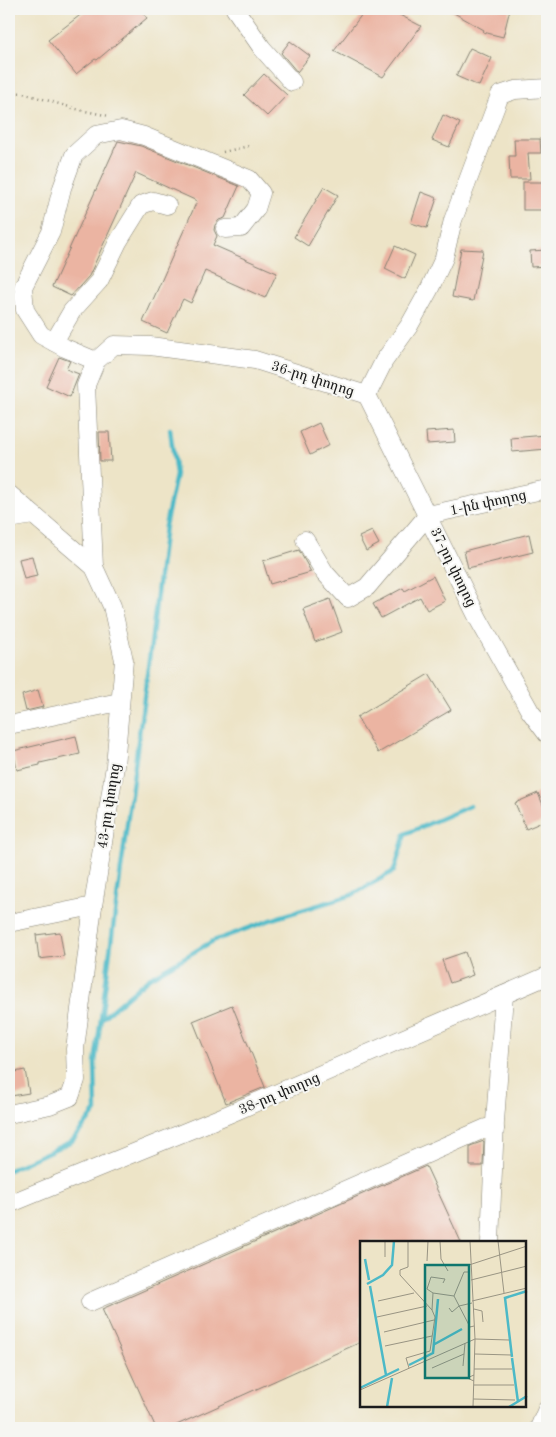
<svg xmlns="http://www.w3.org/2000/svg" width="556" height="1437" font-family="'Old Standard TT','Noto Serif Armenian',serif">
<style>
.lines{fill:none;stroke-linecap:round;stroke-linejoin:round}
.stream{stroke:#4cb9c7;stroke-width:4.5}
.building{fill:#ebb4a2}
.minor-casing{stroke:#848072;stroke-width:19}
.path{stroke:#848072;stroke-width:2.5;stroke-dasharray:1 4;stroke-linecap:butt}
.minor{stroke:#fff;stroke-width:18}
.labels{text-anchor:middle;stroke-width:4;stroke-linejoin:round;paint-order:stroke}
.street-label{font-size:14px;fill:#1c1c1c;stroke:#f6f6f2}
.inset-river{fill:none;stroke:#4cb9c7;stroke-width:2.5}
.inset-road{fill:none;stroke:#999483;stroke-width:1}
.view{fill:#0f766e;fill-opacity:0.15;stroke:#0f766e;stroke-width:2.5}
.inset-edge{fill:none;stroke:#1c1c1c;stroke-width:2.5}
</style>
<rect width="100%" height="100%" fill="#f6f6f2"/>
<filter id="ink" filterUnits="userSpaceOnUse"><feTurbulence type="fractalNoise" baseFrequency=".02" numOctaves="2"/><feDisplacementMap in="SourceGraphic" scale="10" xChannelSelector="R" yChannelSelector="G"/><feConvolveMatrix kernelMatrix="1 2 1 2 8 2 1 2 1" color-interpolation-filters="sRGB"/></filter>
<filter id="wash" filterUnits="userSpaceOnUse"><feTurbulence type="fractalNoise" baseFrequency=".0096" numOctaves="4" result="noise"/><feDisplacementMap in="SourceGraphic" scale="20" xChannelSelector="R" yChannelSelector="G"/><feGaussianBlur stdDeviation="1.12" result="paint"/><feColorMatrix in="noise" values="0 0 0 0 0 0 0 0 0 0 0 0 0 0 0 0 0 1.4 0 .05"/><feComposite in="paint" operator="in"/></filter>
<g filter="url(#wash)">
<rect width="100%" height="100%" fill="#ede4c7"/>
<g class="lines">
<!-- stream -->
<g class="stream">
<polyline points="101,1019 149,978 213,941 279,917 352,895 394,871 405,834 470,806"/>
<polyline points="9,1170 72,1141 96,1111 95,1063 151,645 165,526 176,475 170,429"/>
</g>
</g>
<g id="blocks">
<!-- building -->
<g class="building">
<polygon points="88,9 140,9 147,18 97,60 95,59 76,74 48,40"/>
<polygon points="366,9 388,9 421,26 383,77 334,51"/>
<polygon points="447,9 510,9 503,37 483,32 484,30"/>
<polygon points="290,41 310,56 297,72 281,53"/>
<polygon points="470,48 492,58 479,86 456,76"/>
<polygon points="264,74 287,95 267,116 244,95"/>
<polygon points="443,115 460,123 449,147 432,140"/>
<polygon points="514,139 540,139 541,153 528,153 530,179 510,179 509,156 515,156"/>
<polygon points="118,141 141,146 239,186 225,218 219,220 215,225 214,230 217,236 213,245 277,273 265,298 205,271 191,303 183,299 167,333 143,322 197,201 136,173 89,276 71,296 52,287"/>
<rect x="523" y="182" width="23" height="28"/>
<polygon points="324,187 338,195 308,246 294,237"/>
<polygon points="421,192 437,198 427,228 411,223"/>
<polygon points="395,246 415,255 405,279 385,269"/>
<polygon points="461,249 483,250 473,301 452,297"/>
<polygon points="547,250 547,266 531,267 530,251"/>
<polygon points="59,357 70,361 66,369 79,374 70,397 46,386"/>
<polygon points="319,423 329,445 310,455 300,432"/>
<polygon points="454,430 455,442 427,444 426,432"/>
<polygon points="99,432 109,432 111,461 100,461"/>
<polygon points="546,435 547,449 512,452 511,438"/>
<polygon points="372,531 379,544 366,551 359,537"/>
<polygon points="529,534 533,552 468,568 464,551"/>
<polygon points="299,550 311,572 270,584 263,561"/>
<polygon points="32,556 37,576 24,579 19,559"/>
<polygon points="433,576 445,601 427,610 420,597 381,618 373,604 403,588 405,591"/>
<polygon points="330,599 342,632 315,642 303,609"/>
<polygon points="429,674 451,710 378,753 357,717"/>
<polygon points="38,690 43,707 26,711 22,695"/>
<polygon points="76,736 80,754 40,763 40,765 17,770 13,751"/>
<polygon points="538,793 547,814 547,820 526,829 515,803"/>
<polygon points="60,932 64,956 39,959 36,935"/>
<polygon points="465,952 473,975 450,983 442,960"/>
<polygon points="232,1005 265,1087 226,1103 193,1021"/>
<polygon points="25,1070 29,1093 11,1096 9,1073"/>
<polygon points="484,1141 483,1166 470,1166 470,1146"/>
<polygon points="426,1166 461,1242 361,1242 361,1342 170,1428 156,1428 102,1309"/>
</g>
</g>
</g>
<g filter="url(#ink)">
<use href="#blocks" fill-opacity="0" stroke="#848072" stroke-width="1"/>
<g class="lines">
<defs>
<g id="minor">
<polyline points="235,9 262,48 292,82"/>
<polyline points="54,342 72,311 99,281 118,242 141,205 153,201 167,205"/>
<polyline points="96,361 65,348 41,335 25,310 23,287 51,232 62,188 74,155 96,135 121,130 144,136 249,179 261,193 256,209 241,228 225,229"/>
<polyline points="367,395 479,620 530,711 547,734"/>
<polyline points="367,395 384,361 409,326 429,290 444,258 453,220 500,95 515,90 547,88"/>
<polyline points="9,494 94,567 112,606 124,660 115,766 93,906 75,1049 76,1080 70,1097 50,1105 9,1114"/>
<polyline points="9,519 33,515"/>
<polyline points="305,540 325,573 348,598 367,587 428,515 547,489"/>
<polyline points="94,567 86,385 96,361 114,345 150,346 255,360 367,395"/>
<polyline points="9,725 119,702"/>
<polyline points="9,923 93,906"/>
<polyline points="9,1204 229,1114 547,976"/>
<polyline points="490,1242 495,1122 504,995"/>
<polyline points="90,1302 486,1128 495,1129"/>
<polyline points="539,1428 547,1409"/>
</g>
</defs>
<!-- minor casing -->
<use href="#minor" class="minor-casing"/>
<!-- path -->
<g class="path">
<polyline points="9,92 23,93 76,109 109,116"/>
<polyline points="223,152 249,146"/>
</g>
<!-- minor -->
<use href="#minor" class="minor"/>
</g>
</g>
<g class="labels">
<!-- street labels -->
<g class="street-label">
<text transform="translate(313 378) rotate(18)" y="5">36-րդ փողոց</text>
<text transform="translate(488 502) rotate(-12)" y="5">1-ին փողոց</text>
<text transform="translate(454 567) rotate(64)" y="5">37-րդ փողոց</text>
<text transform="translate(108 806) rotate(-81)" y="5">43-րդ փողոց</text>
<text transform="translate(279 1093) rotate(-23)" y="5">38-րդ փողոց</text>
</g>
</g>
<!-- overview -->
<g transform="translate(360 1241)">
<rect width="166" height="166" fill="#ede4c7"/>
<path class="inset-river" d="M 5,18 L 9,39M 7,43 L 23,34 L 32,24 L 34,0M 10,45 L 26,134M 73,104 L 102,88M 152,116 L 145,57 L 167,50M 152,117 L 158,161M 49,124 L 73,112 L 78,58M 0,147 L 39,128M 27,166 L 32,137M 149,166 L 167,155"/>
<path class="inset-road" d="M 25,0 L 25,16M 48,0 L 48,26 L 40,29 L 40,34 L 72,69 L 75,76 L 70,110 L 46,117 L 49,127M 80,0 L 81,18 L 88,30M 110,0 L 115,98 L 113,166M 138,0 L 144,52M 67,20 L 68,0M 109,24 L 167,5M 111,39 L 167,25M 73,52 L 67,48 L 71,36 L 85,38 L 83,42M 73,52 L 94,55M 94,55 L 110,86 L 114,85M 94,55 L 104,31 L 109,31M 18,60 L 54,52M 112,60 L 167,47M 89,67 L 92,71 L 99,65 L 112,62M 114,68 L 122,70 L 123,81M 72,69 L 73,52M 17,76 L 67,65M 24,91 L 74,79M 25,105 L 72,95M 115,113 L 151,114M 103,125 L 105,102M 72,127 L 104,113M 114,128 L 152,128M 114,140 L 107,137 L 114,134M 114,144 L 154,144M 0,149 L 115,98 L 149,99M 113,158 L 155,159"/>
<path class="view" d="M 65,24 L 109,24 L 109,137 L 65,137 Z"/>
<rect width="166" height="166" class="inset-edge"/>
</g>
<!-- margin -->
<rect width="556" height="1437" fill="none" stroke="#f6f6f2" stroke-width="30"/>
</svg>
